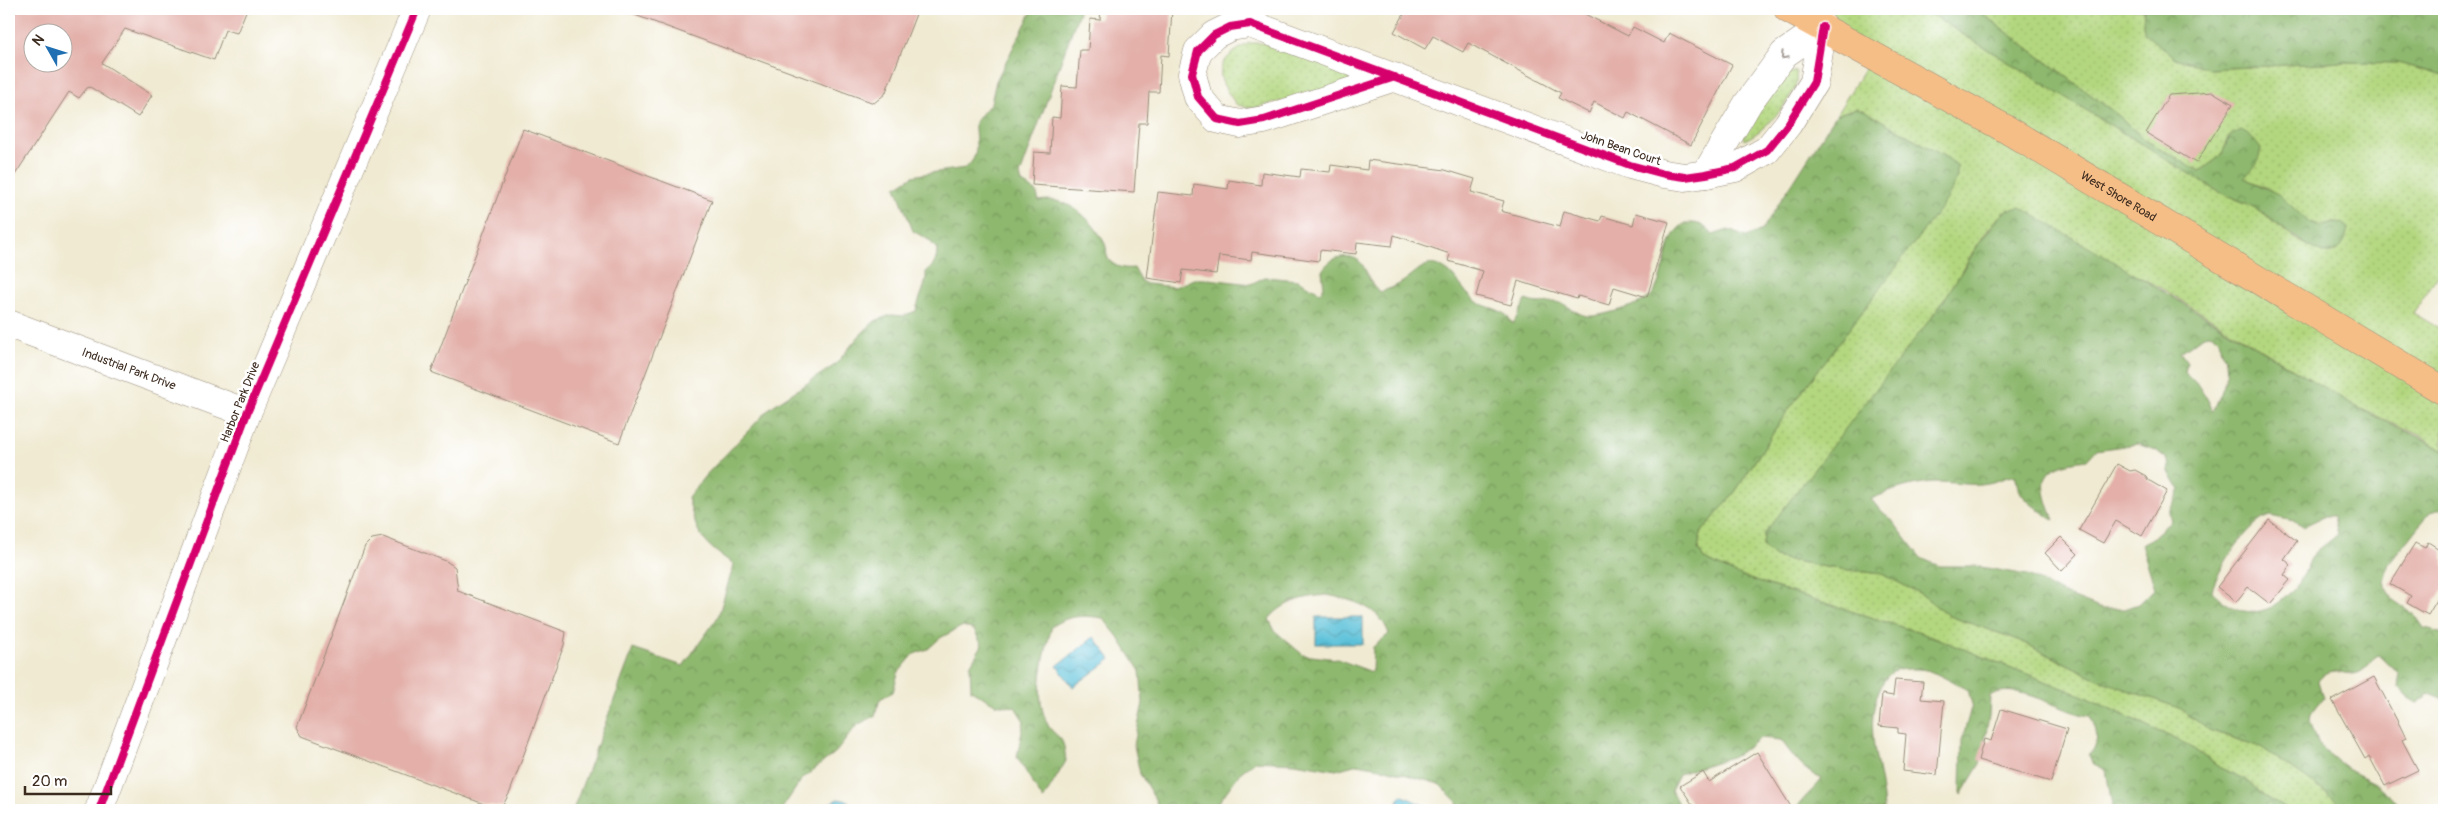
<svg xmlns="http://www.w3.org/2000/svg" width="2453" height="819" font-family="Pangolin,sans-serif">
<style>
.grass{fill:url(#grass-dots);stroke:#77804e}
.forest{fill:url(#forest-crowns);stroke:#647146;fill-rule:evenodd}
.water{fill:url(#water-waves);stroke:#4b767c}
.building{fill:#e3afa8;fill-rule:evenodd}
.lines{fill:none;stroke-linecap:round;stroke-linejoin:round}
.minor-casing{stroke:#968a78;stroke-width:29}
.major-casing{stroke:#968a78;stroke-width:29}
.minor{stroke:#fff;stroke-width:28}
.major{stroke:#f6be87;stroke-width:28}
.cycleway-casing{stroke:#fff;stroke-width:11}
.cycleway{stroke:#d6006c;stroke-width:8}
.oneway{stroke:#a79f9a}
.labels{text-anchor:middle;stroke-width:5;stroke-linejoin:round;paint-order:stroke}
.street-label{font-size:12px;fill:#3b2a1e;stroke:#fff}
</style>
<defs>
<pattern id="grass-dots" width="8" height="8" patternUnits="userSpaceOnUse" patternTransform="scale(1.25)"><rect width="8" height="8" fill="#b3d77f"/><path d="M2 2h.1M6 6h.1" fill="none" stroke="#9bb96d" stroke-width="1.8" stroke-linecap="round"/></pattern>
<pattern id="forest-crowns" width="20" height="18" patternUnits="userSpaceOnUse" patternTransform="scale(1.25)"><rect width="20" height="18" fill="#8eb86e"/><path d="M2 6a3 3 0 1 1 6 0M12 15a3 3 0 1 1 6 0" fill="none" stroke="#75965a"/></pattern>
<pattern id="water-waves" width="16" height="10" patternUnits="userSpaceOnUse" patternTransform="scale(1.25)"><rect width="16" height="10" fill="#5bc1d9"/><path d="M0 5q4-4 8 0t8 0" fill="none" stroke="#4c9daf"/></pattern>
</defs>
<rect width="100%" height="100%" fill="#fff"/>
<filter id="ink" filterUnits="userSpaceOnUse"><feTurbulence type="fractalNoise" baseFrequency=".02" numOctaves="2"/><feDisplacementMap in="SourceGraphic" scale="10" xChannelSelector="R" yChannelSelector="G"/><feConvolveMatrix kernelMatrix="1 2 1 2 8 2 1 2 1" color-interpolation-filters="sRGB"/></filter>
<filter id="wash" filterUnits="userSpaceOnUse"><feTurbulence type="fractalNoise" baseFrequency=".0096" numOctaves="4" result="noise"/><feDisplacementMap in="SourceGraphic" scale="20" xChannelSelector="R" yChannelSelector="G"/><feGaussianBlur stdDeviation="1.12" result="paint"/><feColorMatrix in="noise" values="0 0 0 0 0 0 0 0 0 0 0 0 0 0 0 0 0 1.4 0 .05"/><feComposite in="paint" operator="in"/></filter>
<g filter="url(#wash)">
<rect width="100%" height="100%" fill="#f0ead2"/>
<!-- grass -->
<g class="grass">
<path d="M 1788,9 L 1922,9 L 2219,192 L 2254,207 L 2297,240 L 2324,253 L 2337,222 L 2323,226 L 2310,224 L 2268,188 L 2243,178 L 2257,164 L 2230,136 L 2221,156 L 2200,171 L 2145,140 L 2119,116 L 1976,9 L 2144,9 L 2143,11 L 2210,69 L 2343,62 L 2398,63 L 2444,76 L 2444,267 L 2413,313 L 2444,331 L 2444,451 L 2419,435 L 2352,405 L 2161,288 L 2007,210 C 1978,234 1962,275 1940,306 C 1885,384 1824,460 1764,535 L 1763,547 L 1775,557 L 1825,567 L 1882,574 L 1921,594 L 1949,616 L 2016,639 L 2102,681 L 2179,708 L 2209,730 L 2261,747 L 2317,786 L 2348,810 L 2287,810 L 2266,797 L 2243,778 L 2220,768 L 2188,745 L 2083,696 L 1933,637 L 1743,577 L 1704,559 L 1698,549 L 1701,533 L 1735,492 L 1786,413 L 1947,198 L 1957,176 L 1947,158 L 1865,111 L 1855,108 L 1836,115 L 1873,55 Z"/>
<path d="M 1249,43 L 1262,43 L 1368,80 L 1253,108 L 1237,105 C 1213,75 1214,62 1249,43 Z"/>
<path d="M 1796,71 C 1796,75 1797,80 1796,83 C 1792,101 1761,135 1744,140 L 1744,131 L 1786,74 Z"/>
</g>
<!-- forest -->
<g class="forest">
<path d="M 1033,9 L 1080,9 L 1020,175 L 1022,183 L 1036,191 L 1039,201 C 1067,195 1092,219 1104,242 C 1108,248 1105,255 1109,260 C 1116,268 1125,269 1134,268 L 1141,281 L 1147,284 L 1175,287 L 1194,279 L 1208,279 L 1251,284 L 1265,277 L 1297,280 L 1320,292 L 1324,287 L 1322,271 C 1326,264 1333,258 1341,257 C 1370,253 1363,282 1380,292 C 1389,289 1397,286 1404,281 C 1422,268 1428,256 1450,273 C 1459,281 1464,292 1473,299 C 1488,311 1502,305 1513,324 L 1526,300 C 1537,305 1544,302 1556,302 C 1567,303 1575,314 1587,316 C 1597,318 1644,304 1651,296 C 1667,279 1664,223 1691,223 C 1701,223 1706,227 1713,235 L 1728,230 L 1746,237 L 1762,230 L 1836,115 L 1856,108 L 1865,111 L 1947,158 L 1957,165 L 1957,176 L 1948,198 L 1786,413 L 1735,492 L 1701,533 L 1698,549 L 1704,559 L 1743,577 L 1933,637 L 2083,696 L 2188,745 L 2220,768 L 2243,778 L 2266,797 L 2287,810 L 2111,810 L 2112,805 L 2106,770 L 2092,763 L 2089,756 C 2100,742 2098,732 2090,716 C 2062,713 2014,679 1990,696 L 1989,716 L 1981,762 L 1961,795 L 1962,741 L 1972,704 L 1968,690 C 1955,684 1940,674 1926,670 C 1922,669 1916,669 1911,669 C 1895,669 1889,671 1881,686 C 1861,728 1882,767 1884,810 L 1796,810 C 1801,799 1814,790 1822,779 C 1803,771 1793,756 1781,740 L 1760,738 L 1737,755 L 1679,774 L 1671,790 L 1678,804 L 1676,810 L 1458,810 L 1457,802 L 1439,784 L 1386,769 L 1358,764 L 1336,770 L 1295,763 L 1255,761 L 1240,773 L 1213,810 L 1158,810 L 1156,801 L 1140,774 L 1134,745 L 1143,703 L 1140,671 L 1119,638 L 1103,618 C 1083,615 1069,615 1052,626 C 1044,657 1032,697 1049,727 C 1052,732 1059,736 1062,741 C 1065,747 1065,755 1066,761 L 1043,800 L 1017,757 L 1024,721 L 1015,707 L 995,704 L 971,690 L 970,666 L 982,645 L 974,630 L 963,626 L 940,638 L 928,649 L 914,654 L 898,673 L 893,692 L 880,699 L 875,716 L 857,725 L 836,752 L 802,779 L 781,810 L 573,810 L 633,649 L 683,666 L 718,617 L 734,564 C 701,543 697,535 688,497 L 705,476 L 771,407 L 835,365 L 859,336 L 875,321 L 891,315 L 903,316 L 916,311 C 919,296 927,286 926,272 C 935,265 937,260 937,249 L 929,240 L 913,231 L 896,187 L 913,176 L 923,174 L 965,168 C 982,156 974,140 975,122 L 991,103 L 996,81 ZM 1327,595 C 1353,600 1380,607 1389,634 L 1373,647 L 1372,672 L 1337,659 L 1303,655 L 1275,631 L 1269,619 C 1284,601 1304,597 1327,595 Z"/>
<path d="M 1922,9 L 1976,9 L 2119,116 L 2145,140 L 2200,171 L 2221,156 L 2230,136 L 2241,130 L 2250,135 L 2261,149 L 2257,164 L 2244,178 L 2278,194 L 2311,224 L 2323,226 L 2337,222 L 2344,223 L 2348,229 C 2345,239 2342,250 2331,253 C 2316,258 2269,216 2255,208 C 2244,201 2230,197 2219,192 Z"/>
<polygon points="2144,9 2444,9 2444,76 2398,63 2343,62 2210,69 2175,58 2145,34 2143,25"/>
<path d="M 2020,207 C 2131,271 2240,338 2350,403 C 2380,421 2414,432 2444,451 L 2444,509 L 2439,508 L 2430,513 L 2418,527 L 2388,565 L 2384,582 L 2393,600 L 2415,615 L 2424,628 L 2444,633 L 2444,700 L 2427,693 L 2426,698 L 2417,702 L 2407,696 L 2400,688 L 2398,673 L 2379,655 C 2372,659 2368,667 2362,671 C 2346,681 2334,660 2318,681 L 2323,698 L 2311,714 L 2310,721 L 2320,747 L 2349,770 L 2375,783 L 2398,803 L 2414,810 L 2348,810 L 2317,786 L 2261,747 L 2209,730 L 2179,708 L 2102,681 L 2016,639 L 1949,616 L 1921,594 L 1882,574 L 1825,567 L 1775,557 L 1763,547 L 1764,534 L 1941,305 L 1980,242 L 2000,216 L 2007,210 ZM 2209,334 C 2223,338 2218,340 2221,351 C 2222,355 2226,357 2226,361 C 2229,379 2220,396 2213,411 C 2206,394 2199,385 2185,373 L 2187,362 L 2180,352 C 2191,346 2197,338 2209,334 ZM 2137,444 L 2156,450 L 2168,460 L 2169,472 L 2180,490 L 2169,512 L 2171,521 L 2151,539 L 2141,544 L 2155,588 L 2139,604 L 2125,609 L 2102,609 L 2061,593 L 2028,575 L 1975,566 L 1939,566 L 1921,558 L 1891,519 L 1879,509 L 1871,499 C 1892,490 1918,481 1941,482 C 1957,483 1972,486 1987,483 C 1998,482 2005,476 2016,476 C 2016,498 2037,508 2054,520 C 2037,478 2040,465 2087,460 L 2096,450 ZM 2270,516 L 2294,521 L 2304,526 L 2323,517 L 2334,517 L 2338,534 C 2331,541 2322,546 2314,554 C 2309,559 2308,568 2304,574 C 2280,613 2246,627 2212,591 C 2216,571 2250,520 2270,516 Z"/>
</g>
<!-- water -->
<g class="water">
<rect x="1316" y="617" width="47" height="27"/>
<polygon points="1094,637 1111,659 1073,687 1057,666"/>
<polygon points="1401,795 1425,806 1423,810 1394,810"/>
<polygon points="838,799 848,801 855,810 823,810 828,804"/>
</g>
<g id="blocks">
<!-- building -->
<g class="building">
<path d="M 9,9 L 247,9 L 237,33 L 225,30 L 214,60 L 125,29 L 102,63 L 152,95 L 138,117 L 90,87 L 87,88 L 79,98 L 69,92 L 9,184 ZM 32,32 L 62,32 L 62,62 L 32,62 Z"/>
<polygon points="624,9 918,9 885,94 874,103 624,11"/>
<polygon points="1101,9 1172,9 1169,56 1161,55 1159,92 1149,92 1147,123 1139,123 1134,192 1032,185 1034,152 1050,153 1052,117 1060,118 1062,86 1077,87 1080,50 1088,50 1090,19 1100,20"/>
<polygon points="1407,9 1575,9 1628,36 1633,27 1664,43 1669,33 1732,65 1691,145 1628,112 1625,118 1594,102 1589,113 1558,98 1561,93 1468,43 1463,52 1433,36 1425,49 1394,32"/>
<polygon points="2213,92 2233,104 2196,163 2146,133 2169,95"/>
<polygon points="523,129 712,200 619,443 431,372"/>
<polygon points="1368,160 1445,170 1475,179 1471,192 1504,201 1501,211 1560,227 1564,211 1600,221 1602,216 1633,225 1636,213 1669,222 1647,297 1614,287 1609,305 1578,296 1577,299 1518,281 1511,305 1476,296 1483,271 1448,261 1450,254 1394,235 1392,246 1357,242 1356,254 1320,250 1319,261 1252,252 1251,260 1219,256 1216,274 1183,270 1181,283 1147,278 1158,192 1193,196 1194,184 1228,189 1229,180 1261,185 1262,172 1300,177 1301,169 1330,172 1331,165 1367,170"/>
<polygon points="2117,464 2130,471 2135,470 2146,476 2148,480 2167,491 2142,536 2116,521 2103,543 2079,530"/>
<polygon points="2269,520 2297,541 2284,559 2291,565 2284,575 2290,580 2270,604 2248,587 2236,602 2217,587"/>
<polygon points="383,537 446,561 455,567 458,591 566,632 564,645 510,792 502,807 484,804 302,736 297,727 365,546 372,539"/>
<polygon points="2061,537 2078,554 2062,571 2045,553"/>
<polygon points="2428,542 2444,552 2444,588 2428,615 2407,603 2411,596 2390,584 2415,543 2425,548"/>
<polygon points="2374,677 2400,726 2406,738 2402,740 2418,770 2385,786 2369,756 2365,759 2332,700"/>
<polygon points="1895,680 1923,682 1921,699 1944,701 1937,775 1903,771 1906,734 1898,733 1898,728 1879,726 1882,694 1893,696"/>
<polygon points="2001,709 2067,729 2051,782 1978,760 1984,739 1991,741"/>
<polygon points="1757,752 1793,810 1696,810 1680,786 1703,772 1709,782"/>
</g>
</g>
</g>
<g filter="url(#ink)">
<use href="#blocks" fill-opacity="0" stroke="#968a78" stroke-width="1"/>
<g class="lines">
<defs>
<g id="minor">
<polyline points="1395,77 1264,120 1240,124 1217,119 1198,97 1192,74 1198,51 1214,35 1230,27 1250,24 1630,165 1664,174 1685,177 1706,174 1735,168 1767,150 1788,124 1814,82 1823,27"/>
<polyline points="1706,174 1748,103 1784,54 1823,27"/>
<path id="s1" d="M 9,324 L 247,413"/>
<polyline points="99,810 247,413 417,9"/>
</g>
<g id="major">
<path id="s2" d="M 1788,9 L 2006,129 L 2444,391"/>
</g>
</defs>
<!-- minor casing -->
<use href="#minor" class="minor-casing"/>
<!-- major casing -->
<use href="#major" class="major-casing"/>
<!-- minor -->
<use href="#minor" class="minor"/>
<!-- major -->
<use href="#major" class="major"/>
<defs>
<g id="cycleway">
<polyline points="1395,77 1264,120 1240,124 1217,119 1198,97 1192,74 1198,51 1214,35 1230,27 1250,24 1630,165 1664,174 1685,177 1706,174 1735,168 1767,150 1788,124 1814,82 1823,27"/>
<polyline points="99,810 247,413 417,9"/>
</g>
</defs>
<!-- cycleway casing -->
<use href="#cycleway" class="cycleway-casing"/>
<!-- cycleway -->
<use href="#cycleway" class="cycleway"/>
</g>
<!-- one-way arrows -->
<defs><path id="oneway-chevron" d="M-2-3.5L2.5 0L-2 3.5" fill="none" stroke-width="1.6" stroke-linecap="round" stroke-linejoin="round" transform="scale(1.25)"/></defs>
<use class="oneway" href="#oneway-chevron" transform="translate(1784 56) rotate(134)"/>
</g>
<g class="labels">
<!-- street labels -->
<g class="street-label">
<text transform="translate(1621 148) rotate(19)" y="4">John Bean Court</text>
<text dy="4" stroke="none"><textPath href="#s2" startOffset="380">West Shore Road</textPath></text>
<text dy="4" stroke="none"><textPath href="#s1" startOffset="128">Industrial Park Drive</textPath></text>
<text transform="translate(240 402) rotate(-68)" y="4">Harbor Park Drive</text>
</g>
</g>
<!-- margin -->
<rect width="2453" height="819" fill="none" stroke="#fff" stroke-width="30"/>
<!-- north arrow -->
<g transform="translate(48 48) rotate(309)"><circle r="24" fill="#ffffff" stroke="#b1aaa5"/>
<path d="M0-4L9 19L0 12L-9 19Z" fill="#1f6fb2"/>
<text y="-8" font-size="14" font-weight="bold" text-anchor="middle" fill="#3b2a1e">N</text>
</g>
<!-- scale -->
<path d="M25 786v8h86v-8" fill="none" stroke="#3b2a1e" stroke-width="2.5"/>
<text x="32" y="786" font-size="15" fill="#3b2a1e" stroke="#ffffff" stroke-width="4" paint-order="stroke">20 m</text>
</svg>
